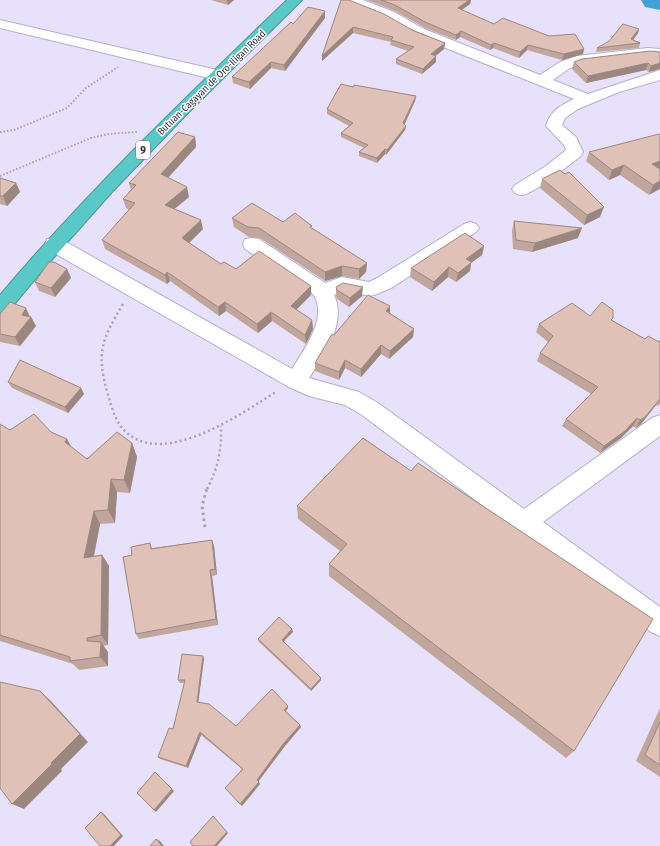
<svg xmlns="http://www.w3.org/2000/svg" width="660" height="846" font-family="'Fira Sans Condensed',sans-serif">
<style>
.water{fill:#41a1d8}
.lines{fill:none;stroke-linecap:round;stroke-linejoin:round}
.street-casing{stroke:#b5aec8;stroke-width:2}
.highway-casing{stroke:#4d9496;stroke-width:2}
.path-far2{stroke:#a8a2b7;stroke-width:2;stroke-dasharray:1.5 2;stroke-linecap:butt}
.path-far1{stroke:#a8a2b7;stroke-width:2.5;stroke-dasharray:2 3;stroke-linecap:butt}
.path{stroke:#a8a2b7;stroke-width:3;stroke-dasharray:2.5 3.5;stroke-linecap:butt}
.street{fill:#fff;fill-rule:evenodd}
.highway{fill:#5ac8c6;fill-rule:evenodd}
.wall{fill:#c0a69d}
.shaded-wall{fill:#9c8780}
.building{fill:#dfc1b7;stroke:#9c8780}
.labels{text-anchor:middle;stroke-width:3;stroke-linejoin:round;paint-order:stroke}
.far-street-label{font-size:10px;fill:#36333e;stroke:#fff}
.shield{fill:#fff;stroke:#727078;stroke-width:1}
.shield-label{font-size:11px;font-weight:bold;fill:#36333e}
</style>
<rect width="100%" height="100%" fill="#e8e1fc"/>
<!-- water -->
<polygon class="water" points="641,0 660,0 660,10 645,7"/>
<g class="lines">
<defs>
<g id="street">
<path d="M 344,0 L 363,0 L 394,12 L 424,29 L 540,75 L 560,62 L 577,56 L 648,48 L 660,49 L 660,57 L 648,56 L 580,64 L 570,68 L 553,80 L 588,94 L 660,70 L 660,80 L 619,92 L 578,109 L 565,118 L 562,125 L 576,137 L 583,152 L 581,156 C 570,164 533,195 521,195 C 519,195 517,194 515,193 L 512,189 L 515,185 L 546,166 L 566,150 L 564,145 L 546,126 C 550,111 561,105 574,99 L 433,43 L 414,35 L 384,18 L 346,3 Z"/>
<polygon points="0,20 217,70 222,72 225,75 222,78 217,80 0,28"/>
<path d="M 470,222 L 476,224 L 479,228 L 476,232 L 393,287 L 377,294 L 370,296 L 343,291 L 334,295 C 347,323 324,355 309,378 L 359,392 L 378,403 L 524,509 L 652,418 L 660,415 L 660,436 L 543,522 L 660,607 L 660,636 L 651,632 L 362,415 L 345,405 L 309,396 L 289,387 L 47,249 L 45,244 L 47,239 L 54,238 L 61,239 L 292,369 C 304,350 331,313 311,292 L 245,249 L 243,244 L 245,239 L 252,238 L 259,239 L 325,283 L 342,277 L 369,282 L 379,277 L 464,224 Z"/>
</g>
<path id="highway" d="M 287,0 L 302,0 L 186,115 L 112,192 L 41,272 L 7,313 L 0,315 L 0,295 C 89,190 188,95 287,0 Z"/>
</defs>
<!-- street casing -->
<use href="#street" class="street-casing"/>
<!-- highway casing -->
<use href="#highway" class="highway-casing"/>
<!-- path-far2 -->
<g class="path-far2">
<polyline points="0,132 14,130 67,108 86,88 118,67"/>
<polyline points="0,176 91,138 109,134 137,132"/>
</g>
<!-- path-far1 -->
<g class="path-far1">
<path d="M 123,304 C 101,341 96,353 108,395 C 112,408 116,424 127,433 C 166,467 242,413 276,392"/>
<path d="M 207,489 C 218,468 222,449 221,426"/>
</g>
<!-- path -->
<polyline class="path" points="205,527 202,506 207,488"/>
<!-- street -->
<use href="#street" class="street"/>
<!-- highway -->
<use href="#highway" class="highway"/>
</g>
<!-- wall -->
<g class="wall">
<polygon points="211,0 234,0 228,5"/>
<polygon points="341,0 445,43 444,49 436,56 436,62 422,74 396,64 396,59 408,51 390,45 391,42 353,33 322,61 322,56"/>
<polygon points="367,0 471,0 470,4 462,10 494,24 549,36 584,49 583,54 562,60 527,50 519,58 493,48 490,50 460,37 456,40 425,28 395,11"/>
<polygon points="325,18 285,71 271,68 250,89 233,83 232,77 293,24"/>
<polygon points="639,29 638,33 633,40 640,43 639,48 596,52 597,48"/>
<polygon points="660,52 660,69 649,72 646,70 586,83 572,69 574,62"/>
<polygon points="353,87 416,96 415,101 404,124 406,126 405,130 386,155 385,154 377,163 359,156 359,152 364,148 341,137 341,133 349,126 327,114 327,109"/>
<polygon points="660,135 660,169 659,169 660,169 649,195 620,175 609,180 586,161 589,152"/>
<polygon points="195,137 196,147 168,178 189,197 174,209 203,229 189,243 221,264 311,295 296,310 312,320 313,329 306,344 272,321 258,333 226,311 219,316 170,281 167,284 105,249 102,240 129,210 126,208 123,199 131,190 129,183"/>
<polygon points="0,178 16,183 20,192 7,206 0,204"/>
<polygon points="542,179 600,217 584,225 540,188"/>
<polygon points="232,218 283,222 312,228 367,263 366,272 359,279 342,276 325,281 260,238 249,237 234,227"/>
<polygon points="514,221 578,238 532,252 513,249 512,231"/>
<polygon points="484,246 482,255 471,263 470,271 456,282 448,277 432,291 410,277 411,268"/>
<polygon points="67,269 71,278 55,297 39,291 35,282"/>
<polygon points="336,287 362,296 349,307 337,299 336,296"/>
<polygon points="390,313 414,329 413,337 389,359 381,354 361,377 345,368 339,380 315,371 315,363 334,335"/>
<polygon points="0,314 31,317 36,326 20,346 0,342"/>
<polygon points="590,316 612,320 645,339 659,342 660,340 660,404 658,406 656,405 641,424 636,428 633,426 621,438 600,453 562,426 566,419 591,394 537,361 540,353 548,342 536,332 539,324"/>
<polygon points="8,382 81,388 84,394 68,413 12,388"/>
<polygon points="0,424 10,430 51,432 67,439 71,447 87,459 132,443 137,457 130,493 117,492 115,523 100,524 94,556 102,555 109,566 108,645 103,646 108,652 108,666 79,670 73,664 0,641"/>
<polygon points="363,438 574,751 566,758 329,576 329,564 340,551 298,519 297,506"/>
<polygon points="212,540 214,546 217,575 212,576 218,625 139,639 136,634 132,555 150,543 152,548"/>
<polygon points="293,632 283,641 321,678 321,680 311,691 259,642 258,639"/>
<polygon points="203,656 204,659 198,702 236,726 288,708 286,711 300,725 301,727 285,746 258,781 260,784 242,806 225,788 242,769 201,735 188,768 160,759 158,757 173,729 185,683 180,683 178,680"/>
<polygon points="660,708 660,777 636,761"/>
</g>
<!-- shaded-wall -->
<g class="shaded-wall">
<polygon points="227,0 234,0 228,5"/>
<polygon points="469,0 471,0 470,4 457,13 458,8"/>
<polygon points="325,11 325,18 285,71 284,65"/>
<polygon points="353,27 353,33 322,61 322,56"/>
<polygon points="639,29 638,33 630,44 631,39"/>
<polygon points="461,31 460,37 456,40 456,35"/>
<polygon points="445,43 444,49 430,60 431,54"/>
<polygon points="494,43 493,48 490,50 491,45"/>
<polygon points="528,45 527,50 519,58 520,52"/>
<polygon points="584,49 583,54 562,60 564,54"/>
<polygon points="436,56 436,62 422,74 423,69"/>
<polygon points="271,62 271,68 250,89 249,82"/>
<polygon points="648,63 646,70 586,83 588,76"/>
<polygon points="660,63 660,69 649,72 651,66"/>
<polygon points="416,96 415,101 403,128 403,123"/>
<polygon points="406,126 405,130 386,155 387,150"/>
<polygon points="195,137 196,147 163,183 161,174"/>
<polygon points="385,149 385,154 377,163 377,158"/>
<polygon points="660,161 660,169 648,174 652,164"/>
<polygon points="624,165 620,175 609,180 612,170"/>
<polygon points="660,181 660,189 649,195 653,185"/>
<polygon points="16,183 20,192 7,206 3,196"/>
<polygon points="187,187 189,197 167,215 165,205"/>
<polygon points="604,207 600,217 584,225 587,215"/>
<polygon points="201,220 203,229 184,248 182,238"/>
<polygon points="582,228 578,238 532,252 535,243"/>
<polygon points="484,246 482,255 471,263 470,271 456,282 458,273 466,259"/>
<polygon points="367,263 366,272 359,279 359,269"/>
<polygon points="342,266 342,276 325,281 325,272"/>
<polygon points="449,267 448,277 432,291 434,282"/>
<polygon points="67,269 71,278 55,297 51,288"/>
<polygon points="167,272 170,281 167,284 165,275"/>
<polygon points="311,286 311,295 291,315 291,306"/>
<polygon points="363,287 362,296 349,307 350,298"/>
<polygon points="225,302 226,311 219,316 218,307"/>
<polygon points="390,306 390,314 386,311"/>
<polygon points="26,308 30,317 22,315"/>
<polygon points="271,312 272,321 258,333 257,324"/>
<polygon points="31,317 36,326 20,346 15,337"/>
<polygon points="312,320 313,329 306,344 305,335"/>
<polygon points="414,329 413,337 389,359 390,351"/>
<polygon points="381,345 381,354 361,377 361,369"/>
<polygon points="345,360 345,368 339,380 339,372"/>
<polygon points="81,388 84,394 68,413 65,407"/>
<polygon points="660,399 656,405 641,424 636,428 640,420"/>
<polygon points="637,418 633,426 621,438 600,453 604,446"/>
<polygon points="67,439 74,452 65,442"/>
<polygon points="132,443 137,457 130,493 124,480"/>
<polygon points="111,479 117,492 115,523 108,510"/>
<polygon points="94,511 100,524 91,570 84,558"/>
<polygon points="212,540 214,546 217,575 215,569"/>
<polygon points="102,555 109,566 108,645 101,635"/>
<polygon points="210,570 212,576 218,625 216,619"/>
<polygon points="292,629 293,632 282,643 282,640"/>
<polygon points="101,642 108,652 108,666 100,657"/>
<polygon points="203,656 204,659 198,705 197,702"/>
<polygon points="321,678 321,680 311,691 311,689"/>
<polygon points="40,691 50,700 88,742 61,769 62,771 24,809 12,804 51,763"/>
<polygon points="288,706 288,708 285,712 284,710"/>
<polygon points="300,725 301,727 285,746 258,782 257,780 284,743"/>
<polygon points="200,732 201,735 188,768 186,766"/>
<polygon points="259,782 260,784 242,806 240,804"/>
<polygon points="172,789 174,791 156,812 154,810"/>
<polygon points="101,812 103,813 123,836 114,846 110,846"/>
<polygon points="227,832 228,833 217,846 214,846"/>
<polygon points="156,839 160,841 164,846 162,846"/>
</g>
<!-- building -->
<g class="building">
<polygon points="341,0 349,0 384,14 414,31 445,43 431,54 436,56 423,69 396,59 414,47 391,40 393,37 353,27 322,56"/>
<polygon points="381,0 469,0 458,8 494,24 503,18 549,36 575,34 584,49 564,54 528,45 520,52 494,43 491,45 461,31 456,35 425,22 395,5"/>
<polygon points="308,7 325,11 284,65 271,62 249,82 232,77 291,22 293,24"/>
<polygon points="623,24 639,29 631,39 640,43 597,48 609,41"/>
<polygon points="650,51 660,52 660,63 651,66 648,63 588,76 574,62 582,59"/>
<polygon points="341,84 353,87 354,85 416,96 403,123 406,126 387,150 385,149 377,158 359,152 368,145 341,133 353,123 327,109"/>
<polygon points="178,132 195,137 161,174 187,187 165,205 201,220 182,238 221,264 224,262 236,269 259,251 311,286 291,306 312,320 305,335 271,312 257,324 225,302 218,307 167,272 165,275 102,240 135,203 123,199 136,185 129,183"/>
<polygon points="659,134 660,135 660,161 652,164 660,169 660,181 653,185 624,165 612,170 589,152"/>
<polygon points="560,170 565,174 569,172 604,207 587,215 542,179"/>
<polygon points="0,178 16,183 3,196 0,196"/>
<polygon points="252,203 283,222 295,213 312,226 310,227 367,263 359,269 342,266 325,272 259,228 248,227 232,218"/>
<polygon points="514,221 582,228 535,243 516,240"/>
<polygon points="465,233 484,246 466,259 472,262 458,273 449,267 434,282 411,268"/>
<polygon points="49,262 54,262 67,269 51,288 35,282"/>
<polygon points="343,283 363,287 350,298 337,290 336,287"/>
<polygon points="368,295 390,306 386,311 414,329 390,351 381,345 361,369 345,360 339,372 315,363 332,334 334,335"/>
<polygon points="10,302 26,308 22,315 31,317 15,337 0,334 0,314"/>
<polygon points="602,302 613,310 613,318 611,320 645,339 648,336 659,342 660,340 660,399 645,417 640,420 637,418 625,431 604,446 566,419 598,387 540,353 553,336 539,324 572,303 590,316"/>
<polygon points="20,360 81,388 65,407 8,382"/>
<polygon points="34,414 51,432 67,439 65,442 87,459 117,432 132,443 124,480 111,479 108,510 94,511 84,558 102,555 101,635 87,638 87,641 101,642 100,657 70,661 70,657 0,635 0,424 10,430"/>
<polygon points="363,438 411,471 418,463 653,619 574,751 329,564 347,544 297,506"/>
<polygon points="212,540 215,569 210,570 216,619 136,634 123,557 132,555 131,547 150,543 151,549"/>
<polygon points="279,617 292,629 282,640 321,678 311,689 258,639"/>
<polygon points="182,654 203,656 197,702 209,704 236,726 272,689 288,706 284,710 300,725 284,743 257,780 259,782 240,804 225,788 243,769 200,732 186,766 158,757 169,728 173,729 185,680 178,680"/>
<polygon points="0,682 40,691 80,734 51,763 52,764 12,804 0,788"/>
<polygon points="660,722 660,765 645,755"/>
<polygon points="155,772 172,789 154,810 137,793"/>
<polygon points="101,812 121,835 110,846 100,846 85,828"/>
<polygon points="213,816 227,832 214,846 193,846 190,842"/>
<polygon points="156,839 162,846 150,846"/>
</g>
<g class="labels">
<!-- far-street labels -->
<g class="far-street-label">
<text transform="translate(211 82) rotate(-44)" y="4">Butuan-Cagayan de Oro-Iligan Road</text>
</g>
<!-- shield labels -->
<rect class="shield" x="136" y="141" width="14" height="18" rx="3"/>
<g class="shield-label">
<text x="143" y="154">9</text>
</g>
</g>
</svg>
